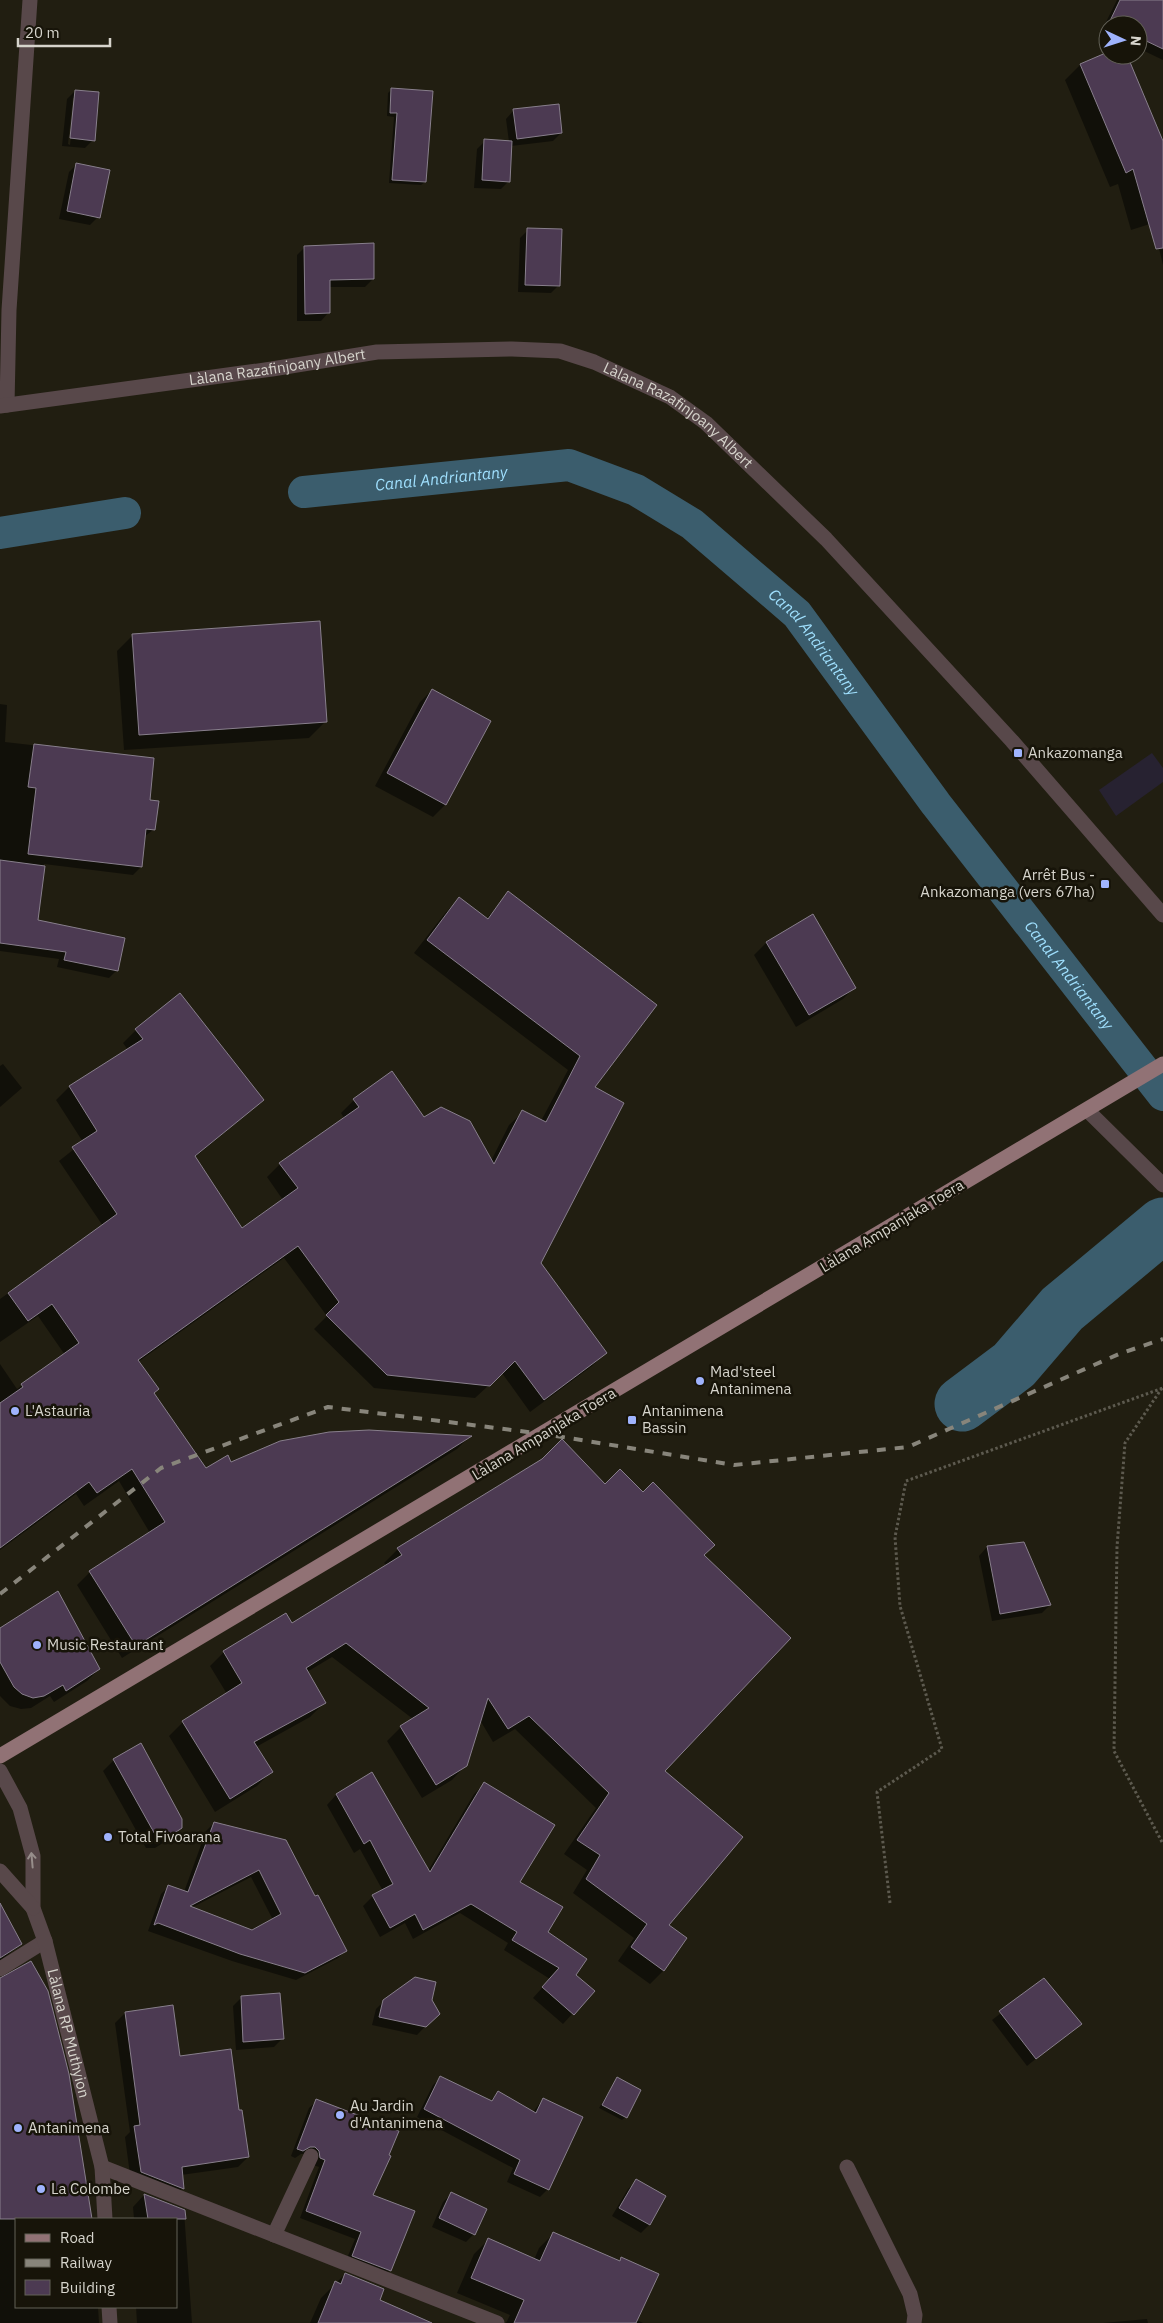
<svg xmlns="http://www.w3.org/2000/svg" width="1163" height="2323" font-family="'IBM Plex Sans',sans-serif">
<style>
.commercial{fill:#272231}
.shadow{fill:#0007;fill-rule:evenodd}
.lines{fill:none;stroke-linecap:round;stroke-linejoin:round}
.canal{stroke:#3b5d6d;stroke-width:32}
.river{stroke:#3b5d6d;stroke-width:55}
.building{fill:#4c3a52;stroke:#887f8c;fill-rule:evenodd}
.path{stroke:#5d5a4f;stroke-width:3;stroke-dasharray:2.5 2.5;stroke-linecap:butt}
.service{stroke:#58484a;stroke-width:15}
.minor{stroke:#58484a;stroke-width:15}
.tertiary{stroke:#58484a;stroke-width:15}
.primary{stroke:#917275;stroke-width:15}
.rail{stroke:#88857b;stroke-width:4;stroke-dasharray:9 9;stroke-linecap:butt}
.oneway{stroke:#978e8b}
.poi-dot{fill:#9fb3fd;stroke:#171409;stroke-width:2}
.labels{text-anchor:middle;stroke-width:5;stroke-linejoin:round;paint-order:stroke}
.street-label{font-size:15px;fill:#d6d4cc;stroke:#171409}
.poi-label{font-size:15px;fill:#d6d4cc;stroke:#171409;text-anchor:start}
.water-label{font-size:16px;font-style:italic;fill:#9fdffd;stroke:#171409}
</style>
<rect width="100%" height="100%" fill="#211e11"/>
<!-- commercial -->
<polygon class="commercial" points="1152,753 1163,768 1163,782 1116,816 1099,790"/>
<!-- shadow -->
<g class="shadow">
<polygon points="1117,0 1163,0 1163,60 1138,48 1138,25 1108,25 1108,33 1102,30"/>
<polygon points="1108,53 1108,55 1126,55 1163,144 1163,265 1153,223 1131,230 1118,184 1110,187 1065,80 1080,65"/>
<polygon points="392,89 425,182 421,185 389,183 394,117 387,116 388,93"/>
<path d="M 75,91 L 93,140 L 85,148 L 62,146 L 67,99 ZM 73,98 L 75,98 L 70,145 L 68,144 Z"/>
<polygon points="514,110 561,133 553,141 511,146 509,181 501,189 474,188 477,149 485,141 509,142 506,119"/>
<polygon points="77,164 98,217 90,225 59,219 69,172"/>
<polygon points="528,230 559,285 551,293 518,292 520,238"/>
<polygon points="305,247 373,279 365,287 328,287 329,312 321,321 297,321 297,255"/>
<polygon points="133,635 325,722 309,738 124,750 117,651"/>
<polygon points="432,690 489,721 445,805 433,817 375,786 420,702"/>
<polygon points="0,704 7,705 5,742 153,759 149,801 153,830 144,837 141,867 133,875 44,864 37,921 117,970 109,978 57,967 59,959 0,951"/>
<polygon points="509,893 655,1005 593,1088 539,1263 605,1353 592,1366 530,1412 502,1373 475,1398 374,1388 314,1329 327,1316 284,1258 138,1362 153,1394 206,1470 231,1463 469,1437 457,1449 122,1658 77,1585 90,1572 150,1533 119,1481 84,1506 76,1494 0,1550 0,1364 17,1389 65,1355 38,1316 0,1342 0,1299 103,1226 59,1161 83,1142 56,1100 69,1087 128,1050 123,1043 136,1030 263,1100 194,1158 242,1230 283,1200 267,1177 280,1164 344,1118 341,1113 354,1100 392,1073 424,1119 491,1161 509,1125 523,1112 541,1121 568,1070 414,953 446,912 459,899 486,919"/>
<polygon points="813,916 855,987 843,999 796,1027 754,955 766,943"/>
<polygon points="3,1064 22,1088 0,1107 0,1066"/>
<polygon points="605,1485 703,1555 663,1771 668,1925 664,1970 650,1984 618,1961 634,1938 573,1893 587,1870 564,1854 596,1808 515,1729 493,1742 480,1720 466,1765 452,1780 422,1798 387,1741 401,1727 413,1719 332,1657 307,1672 324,1703 310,1717 256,1747 271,1772 257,1786 215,1812 169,1736 183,1722 227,1694 210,1666 224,1652 292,1625 387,1566 384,1563 398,1549"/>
<polygon points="987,1547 1050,1605 1042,1613 992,1621 979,1556"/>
<polygon points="0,1629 99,1669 87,1681 54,1702 50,1696 31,1708 21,1709 10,1706 0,1696"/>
<polygon points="114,1760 181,1828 169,1839 155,1848 146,1848 103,1771"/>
<polygon points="372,1774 428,1871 474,1794 484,1784 518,1882 547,1933 575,1975 593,1991 563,2024 533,1998 550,1979 504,1950 508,1943 460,1913 413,1939 405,1923 380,1937 363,1906 373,1896 383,1891 360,1849 354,1853 327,1805 336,1795"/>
<path d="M 214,1823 L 314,1898 L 346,1950 L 338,1958 L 296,1980 L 232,1961 L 148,1931 L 161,1894 L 169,1886 L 184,1892 L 206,1831 ZM 251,1877 L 273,1920 L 252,1931 L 191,1908 Z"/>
<polygon points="0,1904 21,1944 0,1961"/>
<polygon points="0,1979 79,2143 91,2219 16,2219 16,2307 98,2307 99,2323 0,2323"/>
<polygon points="1044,1980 1080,2023 1027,2066 992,2020"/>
<polygon points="241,1998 282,2039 274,2047 236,2050 233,2006"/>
<polygon points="431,2000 438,2013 417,2035 372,2025 376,2009 384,2001"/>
<polygon points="125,2013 238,2111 248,2157 238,2167 181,2175 182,2189 173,2198 131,2182 125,2137 130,2132 115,2023"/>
<polygon points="441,2077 490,2101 498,2093 533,2112 543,2099 548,2189 540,2197 507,2182 513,2168 417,2117 433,2085"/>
<polygon points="617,2078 626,2117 622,2120 599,2108"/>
<polygon points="317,2101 372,2195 390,2270 383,2278 345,2263 355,2239 300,2218 319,2167 313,2165 307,2154 301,2154 295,2158 291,2156 309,2108"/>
<polygon points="636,2181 664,2197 649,2225 641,2233 612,2216 628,2189"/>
<polygon points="451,2194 474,2234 466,2242 432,2227 443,2202"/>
<polygon points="144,2195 184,2211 192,2323 137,2323 136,2307 176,2307 176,2219 134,2219 133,2207"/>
<polygon points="553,2234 618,2262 622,2258 657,2274 637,2320 643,2323 506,2323 510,2315 457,2293 474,2254 488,2240 534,2260 539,2248"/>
<polygon points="345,2274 378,2301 429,2323 310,2323 321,2298"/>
<polygon points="1147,2319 1148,2323 1103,2323"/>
</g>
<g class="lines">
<!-- canal -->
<g class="canal">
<path id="s1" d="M 304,492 L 569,465 L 636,490 L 692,524 L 797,614 L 936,804 L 1163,1095"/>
<polyline points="0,533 125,513"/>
</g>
<!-- river -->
<polyline class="river" points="962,1404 1014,1365 1062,1309 1163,1225"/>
</g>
<!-- building -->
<g class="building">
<polygon points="1120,0 1163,0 1163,49 1138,37 1138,25 1114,25 1109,23"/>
<polygon points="1108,52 1108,55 1127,55 1163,141 1163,248 1156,249 1133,169 1126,173 1080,64"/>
<polygon points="391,88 433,91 426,182 392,180 397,113 390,113"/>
<polygon points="75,90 99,92 95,141 70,138"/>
<polygon points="559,104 562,133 517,139 513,109"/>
<polygon points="484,139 512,141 510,182 482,180"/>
<polygon points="76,163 110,170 100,218 67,211"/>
<polygon points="527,228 562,229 560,286 525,285"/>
<polygon points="374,243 374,279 330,280 330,313 305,314 304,246"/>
<polygon points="320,621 327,722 139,735 132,634"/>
<polygon points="432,689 491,721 446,805 387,773"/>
<polygon points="34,744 154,758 150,800 159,801 155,830 146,829 142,867 28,854 36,788 28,787"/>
<polygon points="0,860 45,866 38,920 125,938 118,971 64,960 66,952 0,943"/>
<polygon points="508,891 657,1005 595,1087 624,1103 541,1263 607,1353 544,1400 515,1361 490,1386 387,1375 326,1315 339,1302 298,1246 138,1360 159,1389 154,1393 206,1468 228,1455 231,1462 280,1441 329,1432 369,1430 472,1436 136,1646 89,1571 165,1522 132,1469 97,1493 89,1482 0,1548 0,1403 23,1387 21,1384 79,1343 52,1304 28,1321 8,1293 117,1214 72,1147 97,1131 69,1086 143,1039 135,1029 180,993 264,1100 195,1156 242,1228 298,1188 279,1163 359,1107 353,1099 392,1071 424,1117 441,1107 470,1121 494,1164 522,1110 546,1122 580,1056 427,940 459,897 488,919"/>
<polygon points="813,914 856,988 809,1015 766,942"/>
<polygon points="562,1439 605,1484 620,1469 643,1492 653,1482 715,1545 704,1555 791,1638 665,1771 743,1837 669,1925 687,1938 664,1971 631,1947 647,1924 586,1879 600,1855 577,1840 609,1793 529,1716 508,1729 488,1698 467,1766 436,1785 400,1726 429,1708 346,1643 306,1668 326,1703 254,1742 273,1772 230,1799 182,1721 242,1683 223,1651 286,1613 292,1623 402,1555 397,1548 542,1459"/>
<polygon points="1024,1542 1051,1605 1000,1614 987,1546"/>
<polygon points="58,1591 100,1669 66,1691 63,1685 44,1696 33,1698 22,1694 14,1687 0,1662 0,1628"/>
<polygon points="141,1743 182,1819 182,1828 167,1838 157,1838 113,1759"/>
<polygon points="372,1772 430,1872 484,1782 555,1825 520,1882 563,1907 548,1932 587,1959 576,1975 595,1991 574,2015 542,1987 559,1968 512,1940 517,1932 471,1904 423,1930 415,1914 390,1928 372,1895 393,1884 370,1840 364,1844 336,1794"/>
<path d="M 214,1822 L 286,1840 L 315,1896 L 318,1895 L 347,1951 L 305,1973 L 240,1954 L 158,1923 L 154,1925 L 168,1885 L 188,1892 ZM 259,1870 L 281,1914 L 252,1930 L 190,1906 Z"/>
<polygon points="0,1903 22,1944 0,1958"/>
<polygon points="31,1961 48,1991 69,2074 92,2219 0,2219 0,1978"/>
<polygon points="415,1977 436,1982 432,2000 440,2014 426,2027 379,2017 383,2000"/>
<polygon points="1044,1978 1082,2024 1036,2059 999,2011"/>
<polygon points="280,1993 284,2039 243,2042 241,1996"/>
<polygon points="173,2005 180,2056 231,2049 239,2110 242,2110 249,2157 182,2167 184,2189 141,2172 134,2126 140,2125 125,2012"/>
<polygon points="440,2076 492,2101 498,2091 536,2113 543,2098 583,2117 549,2190 514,2174 520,2160 424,2109"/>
<polygon points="617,2077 641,2090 627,2118 602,2105"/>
<polygon points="316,2099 399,2131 389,2155 391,2156 373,2195 415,2211 391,2271 352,2256 361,2232 306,2211 325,2160 320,2158 319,2151 315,2147 310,2147 303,2151 297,2149"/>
<polygon points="636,2179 666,2196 650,2225 619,2208"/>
<polygon points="451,2192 487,2209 475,2235 439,2218"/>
<polygon points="144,2194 185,2210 186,2219 148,2219"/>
<polygon points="553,2232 620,2261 621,2257 659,2274 636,2323 514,2323 524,2300 471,2278 488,2238 540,2261"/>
<polygon points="345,2273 384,2289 380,2300 432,2323 318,2323 335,2281 341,2284"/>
</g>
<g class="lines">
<!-- path -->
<g class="path">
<polyline points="1162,1388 1125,1443 1117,1547 1114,1751 1163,1844"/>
<polyline points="890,1903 877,1792 942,1749 900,1606 895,1537 906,1481 1163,1388"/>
</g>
<!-- service -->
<polyline class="service" points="274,2235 311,2156"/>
<!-- minor -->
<g class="minor">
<polyline points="7,405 9,310 30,0"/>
<path id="s2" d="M 0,406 L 272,369 L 377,352 L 512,349 L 560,351 L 594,362 L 670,397 L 706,423 L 826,539 L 1012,741 L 1163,915"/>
<polyline points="1087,1110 1163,1185"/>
<polyline points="0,1969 45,1941"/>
<polyline points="102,2167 497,2323"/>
<polyline points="847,2167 910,2294 915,2315 914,2323"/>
</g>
<!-- tertiary -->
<g class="tertiary">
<path id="s3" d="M 0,1771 L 20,1808 L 33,1856 L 33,1908 L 45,1941 L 102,2167 L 105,2219"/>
<polyline points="0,1871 33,1908"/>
<polyline points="109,2307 110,2323"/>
</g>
<!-- primary -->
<polyline class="primary" points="0,1756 1163,1064"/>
<!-- rail -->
<polyline class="rail" points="0,1594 161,1468 328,1407 544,1434 734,1465 908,1447 1119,1354 1163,1339"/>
</g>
<!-- one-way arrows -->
<defs><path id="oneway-shaft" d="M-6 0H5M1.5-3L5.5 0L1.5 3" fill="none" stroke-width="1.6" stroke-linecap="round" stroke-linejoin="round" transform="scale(1.25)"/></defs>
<use class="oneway" href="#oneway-shaft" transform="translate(32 1860) rotate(-95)"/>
<!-- markers -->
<g class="poi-dot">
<rect x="1013" y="748" width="10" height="10" rx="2.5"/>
<rect x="1100" y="879" width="10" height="10" rx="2.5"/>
<circle cx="700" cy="1381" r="5"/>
<circle cx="15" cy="1411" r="5"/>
<rect x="627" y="1415" width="10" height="10" rx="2.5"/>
<circle cx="37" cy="1645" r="5"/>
<circle cx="108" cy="1837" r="5"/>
<circle cx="340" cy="2115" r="5"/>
<circle cx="18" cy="2128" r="5"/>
<circle cx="41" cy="2189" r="5"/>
</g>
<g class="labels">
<!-- street labels -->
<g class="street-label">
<text dy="5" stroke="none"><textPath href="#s2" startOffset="280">Làlana Razafinjoany Albert</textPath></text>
<text dy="5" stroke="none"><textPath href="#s2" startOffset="700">Làlana Razafinjoany Albert</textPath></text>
<text transform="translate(892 1226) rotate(-31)" y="5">Làlana Ampanjaka Toera</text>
<text transform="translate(544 1434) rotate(-31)" y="5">Làlana Ampanjaka Toera</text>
<text dy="5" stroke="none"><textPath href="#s3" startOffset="274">Làlana RP Muthyion</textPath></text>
</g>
<!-- poi labels -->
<g class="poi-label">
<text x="1028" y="758">Ankazomanga</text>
<text x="1095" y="880" text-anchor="end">Arrêt Bus -<tspan x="1095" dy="17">Ankazomanga (vers 67ha)</tspan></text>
<text x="710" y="1377">Mad'steel<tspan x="710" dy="17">Antanimena</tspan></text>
<text x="25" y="1416">L'Astauria</text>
<text x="642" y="1416">Antanimena<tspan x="642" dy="17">Bassin</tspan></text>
<text x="47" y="1650">Music Restaurant</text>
<text x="118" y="1842">Total Fivoarana</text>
<text x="350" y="2111">Au Jardin<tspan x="350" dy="17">d'Antanimena</tspan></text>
<text x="28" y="2133">Antanimena</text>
<text x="51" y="2194">La Colombe</text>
</g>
<!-- water labels -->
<g class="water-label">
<text dy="6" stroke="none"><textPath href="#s1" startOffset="138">Canal Andriantany</textPath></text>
<text dy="6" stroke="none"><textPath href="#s1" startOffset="574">Canal Andriantany</textPath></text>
<text dy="6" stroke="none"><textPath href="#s1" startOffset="994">Canal Andriantany</textPath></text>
</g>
</g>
<!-- legend -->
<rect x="15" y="2218" width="162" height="90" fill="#171409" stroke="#636157"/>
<rect x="25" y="2234" width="25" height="8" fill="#917275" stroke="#636157"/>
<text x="60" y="2243" font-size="15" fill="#d6d4cc">Road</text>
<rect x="25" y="2259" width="25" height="8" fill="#88857b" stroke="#636157"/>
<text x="60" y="2268" font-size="15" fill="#d6d4cc">Railway</text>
<rect x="25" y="2280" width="25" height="15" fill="#4c3a52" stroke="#636157"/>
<text x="60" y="2293" font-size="15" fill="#d6d4cc">Building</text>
<!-- north arrow -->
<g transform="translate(1123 40) rotate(94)"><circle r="24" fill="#171409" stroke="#636157"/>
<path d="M0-4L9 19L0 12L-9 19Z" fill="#9fb3fd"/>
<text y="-8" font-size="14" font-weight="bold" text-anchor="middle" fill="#d6d4cc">N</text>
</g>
<!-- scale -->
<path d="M18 38v8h92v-8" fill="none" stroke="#d6d4cc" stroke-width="2.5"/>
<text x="25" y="38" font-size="15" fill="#d6d4cc" stroke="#171409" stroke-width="4" paint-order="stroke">20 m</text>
</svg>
